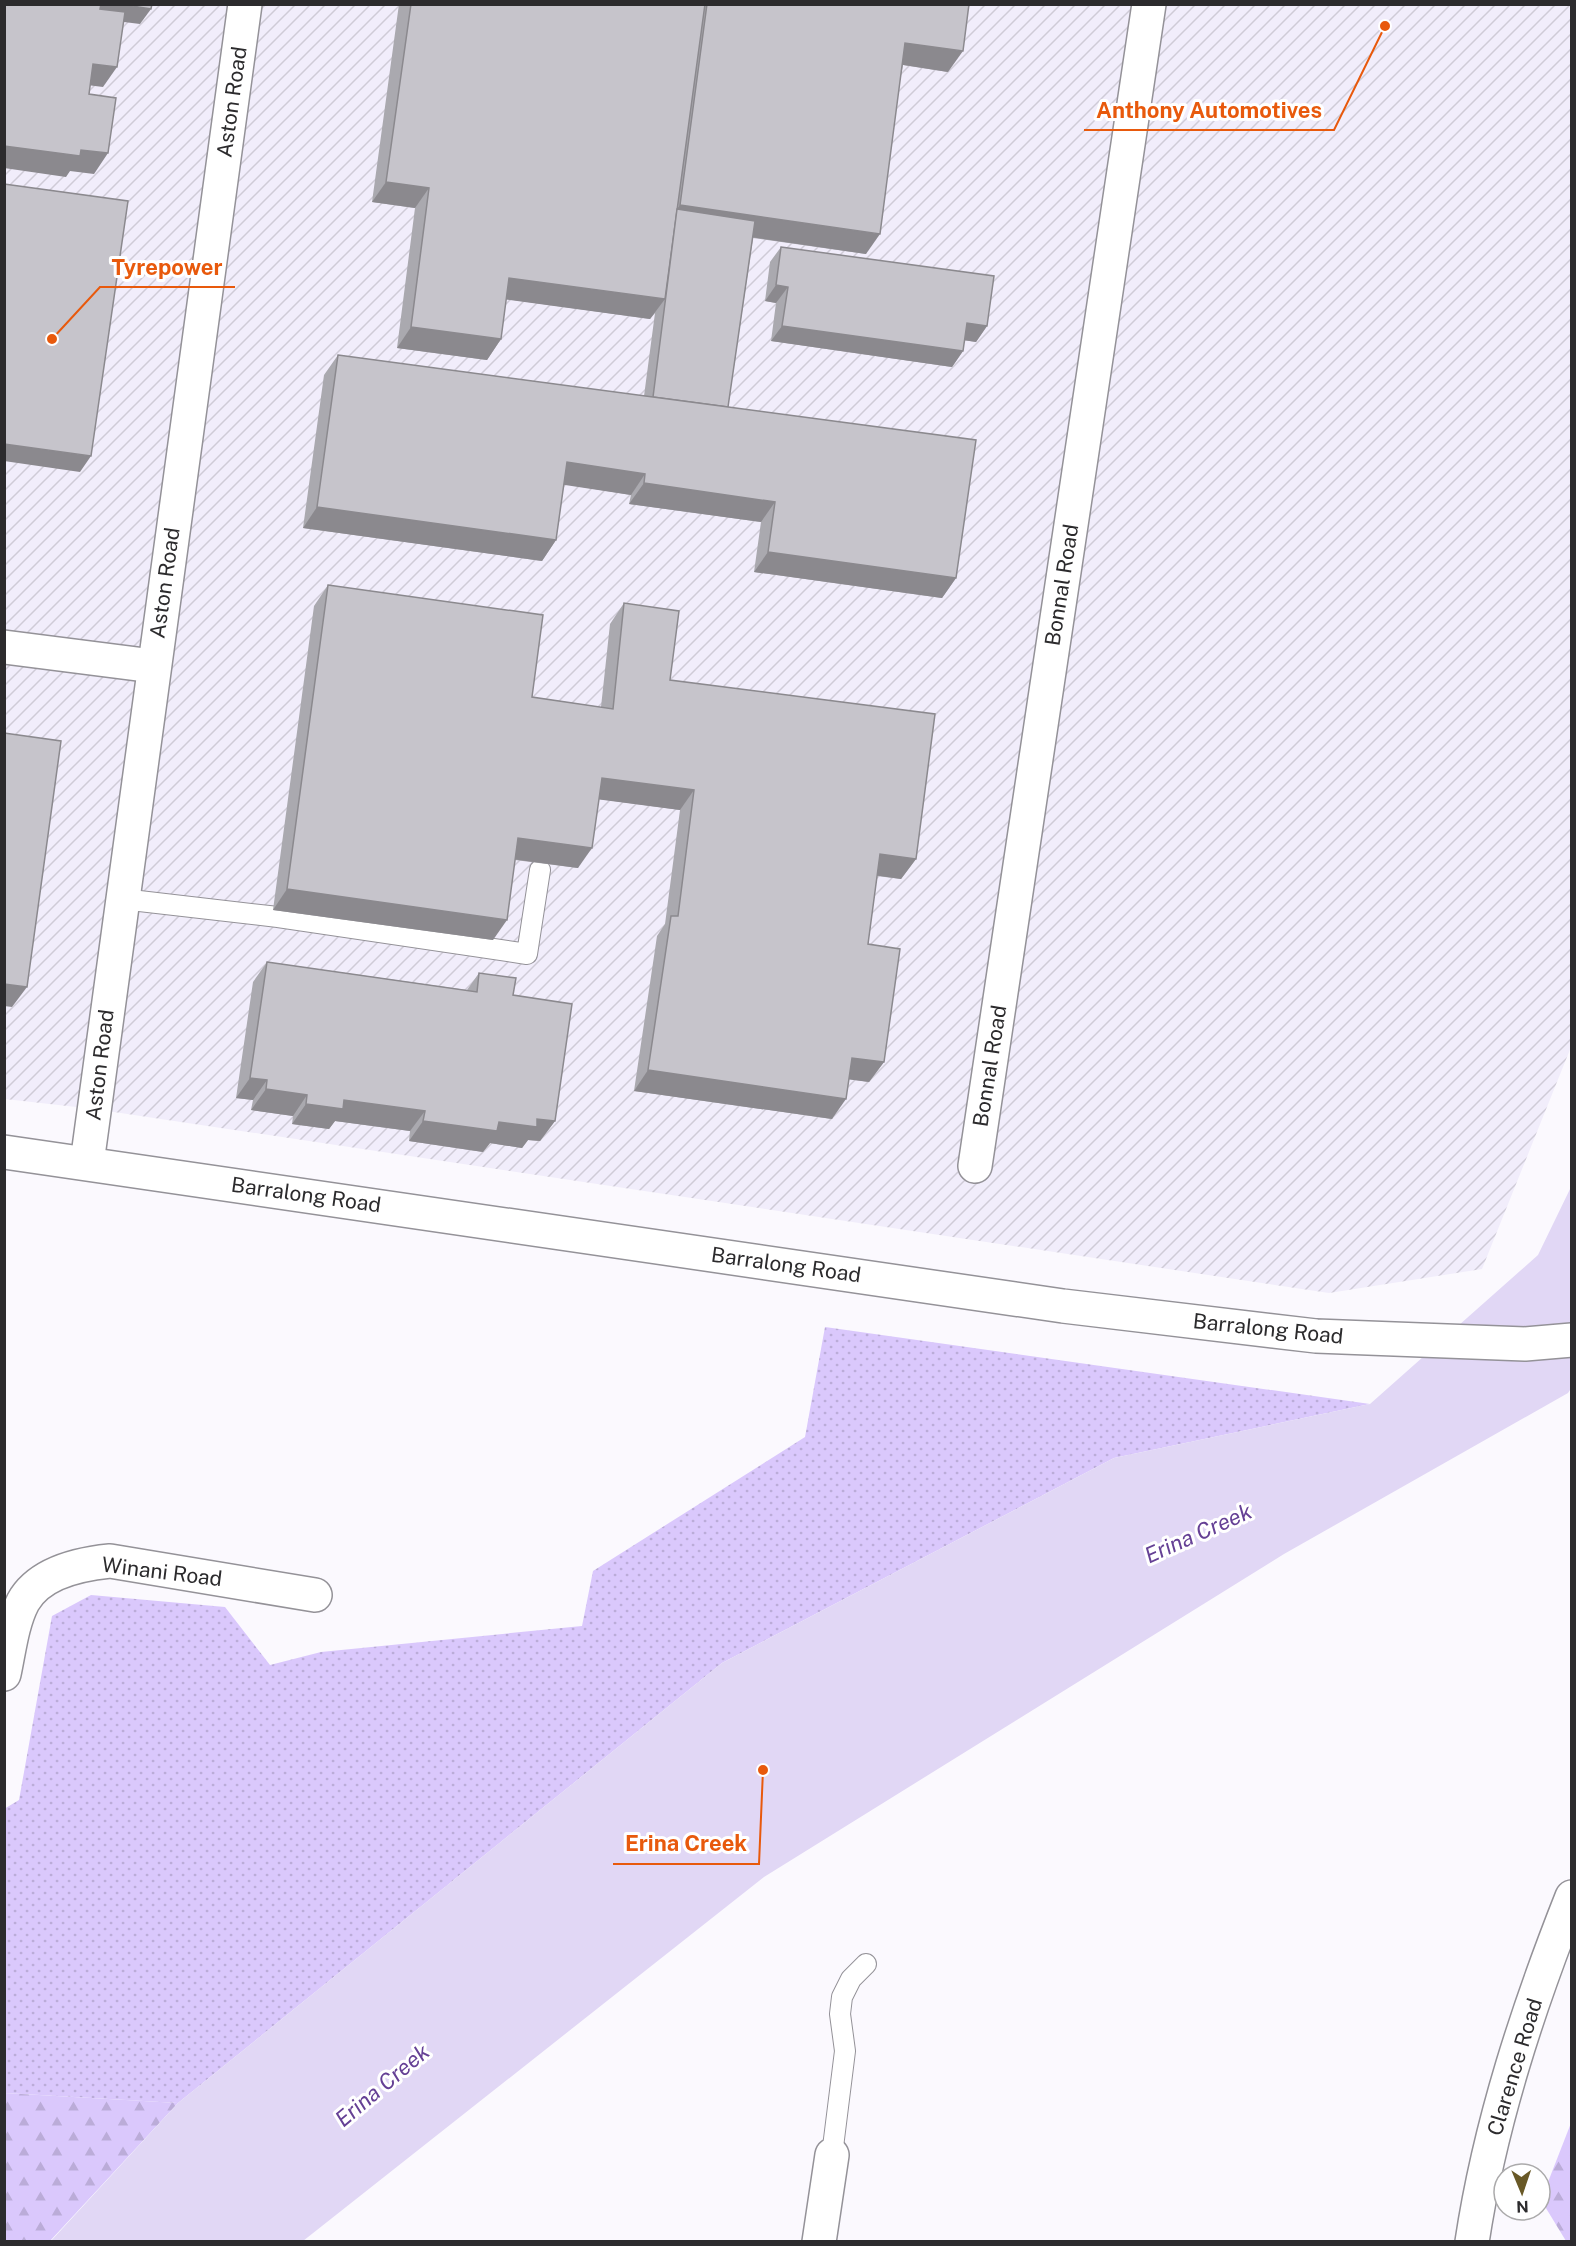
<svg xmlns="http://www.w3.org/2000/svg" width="1576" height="2246" font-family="'Public Sans',sans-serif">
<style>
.industrial{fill:url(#industrial-furrows)}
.green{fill:url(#green-dots)}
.forest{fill:url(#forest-firs)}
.water{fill:#e1d7f5}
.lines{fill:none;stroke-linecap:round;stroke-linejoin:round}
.lane-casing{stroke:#949298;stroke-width:22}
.street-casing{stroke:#949298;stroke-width:36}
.secondary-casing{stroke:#949298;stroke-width:36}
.lane{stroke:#fff;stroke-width:20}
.street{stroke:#fff;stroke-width:33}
.secondary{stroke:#fff;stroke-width:33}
.wall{fill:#aaa9af}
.shaded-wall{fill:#8b898e}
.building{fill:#c6c4cb;stroke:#8b898e;stroke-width:1.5}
.labels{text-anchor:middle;stroke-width:6;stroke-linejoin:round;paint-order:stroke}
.street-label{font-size:21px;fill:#2c2b2d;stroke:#fff}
.water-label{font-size:22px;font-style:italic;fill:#654095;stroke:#fff}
.leader{fill:none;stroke:#e8590c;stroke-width:2}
.callout-dot{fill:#e8590c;stroke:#fff;stroke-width:2}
.callout-label{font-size:22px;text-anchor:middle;font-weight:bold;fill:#e8590c;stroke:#fff;stroke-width:6;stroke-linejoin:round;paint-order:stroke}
</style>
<defs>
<pattern id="industrial-furrows" width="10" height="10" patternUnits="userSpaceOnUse" patternTransform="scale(1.5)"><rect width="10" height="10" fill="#f1edfb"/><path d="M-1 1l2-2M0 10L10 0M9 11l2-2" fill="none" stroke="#cfcbd7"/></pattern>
<pattern id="green-dots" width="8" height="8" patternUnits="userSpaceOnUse" patternTransform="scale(1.5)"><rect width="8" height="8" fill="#dac8fc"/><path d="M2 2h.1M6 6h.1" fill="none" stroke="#bbacd8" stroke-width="1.8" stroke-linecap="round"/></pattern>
<pattern id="forest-firs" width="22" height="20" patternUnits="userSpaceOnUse" patternTransform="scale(1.5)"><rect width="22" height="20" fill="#dac8fc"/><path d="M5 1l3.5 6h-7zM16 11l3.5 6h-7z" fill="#bbacd8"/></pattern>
</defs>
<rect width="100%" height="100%" fill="#fbf9fe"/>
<!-- industrial -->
<polygon class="industrial" points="5,5 1571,5 1571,1047 1482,1269 1329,1293 94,1109 5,1099"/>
<!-- green -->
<polygon class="green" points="825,1327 1370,1404 1114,1458 722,1663 178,2103 5,2093 4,1809 19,1800 52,1616 91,1595 225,1607 270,1665 321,1652 582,1626 593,1571 805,1437"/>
<!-- forest -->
<g class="forest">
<polygon points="4,2093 178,2103 50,2241 5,2241"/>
<polygon points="1571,2123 1572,2241 1566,2241 1541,2200"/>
</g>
<!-- water -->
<polygon class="water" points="1571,1187 1572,1387 1568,1393 1284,1554 764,1877 303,2241 50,2242 178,2103 722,1663 1114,1458 1370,1404 1538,1255"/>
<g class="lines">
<defs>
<g id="lane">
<polyline points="122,899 278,917 527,954 540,870"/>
<polyline points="832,2155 845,2051 840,2014 842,1997 851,1979 866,1964"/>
</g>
<g id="street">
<polyline points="4,647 153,666"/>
<polyline points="87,1163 245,4"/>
<polyline points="975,1166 1149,4"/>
<path d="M 4,1674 C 9,1651 12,1623 23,1602 C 39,1573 80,1564 110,1561 L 315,1595"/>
<polyline points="819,2242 832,2155"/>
<path d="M 1472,2242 C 1490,2123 1528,2008 1572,1897"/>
</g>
<polyline id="secondary" points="4,1152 1063,1306 1316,1336 1525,1344 1572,1340"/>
</defs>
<!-- lane casing -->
<use href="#lane" class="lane-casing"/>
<!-- street casing -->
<use href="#street" class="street-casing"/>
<!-- secondary casing -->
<use href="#secondary" class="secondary-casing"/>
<!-- lane -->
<use href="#lane" class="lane"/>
<!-- street -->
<use href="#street" class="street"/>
<!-- secondary -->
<use href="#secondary" class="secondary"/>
</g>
<!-- wall -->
<g class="wall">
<polygon points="399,4 969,4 948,72 903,65 866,254 753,238 728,407 956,578 942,598 754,572 761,522 629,504 631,495 564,484 556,540 542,561 303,528 324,375 338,355 644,396 655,313 650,319 506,299 501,339 487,360 397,348 415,208 372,202"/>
<polygon points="781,247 987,326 976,342 964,340 963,351 952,367 771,341 776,303 765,301 770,262"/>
<polygon points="328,585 532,697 601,707 610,624 624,603 670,680 916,859 901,879 877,876 868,944 884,1062 869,1082 849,1079 832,1119 634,1091 657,936 665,924 680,810 599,799 578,868 515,860 493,940 273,910 314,606"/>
<polygon points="267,962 467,990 479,973 513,995 555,1121 540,1141 528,1140 522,1148 490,1143 483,1152 409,1141 410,1131 335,1121 329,1129 292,1124 293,1116 251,1110 253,1100 236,1098 253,982"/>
</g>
<!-- shaded-wall -->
<g class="shaded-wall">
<polygon points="4,4 120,4 151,9 140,24 4,7"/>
<polygon points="905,43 963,51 948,72 891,63"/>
<polygon points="93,64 117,67 103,87 79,84"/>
<polygon points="4,146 81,150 108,153 94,174 70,171 66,177 4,168"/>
<polygon points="386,182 429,188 415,208 372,202"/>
<polygon points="680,205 880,234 866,254 675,226 677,209"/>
<polygon points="509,278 665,299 650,319 495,298"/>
<polygon points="776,285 788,287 776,303 765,301"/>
<polygon points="967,323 987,326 976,342 956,339"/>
<polygon points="782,326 963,351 952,367 771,341"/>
<polygon points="411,327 501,339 487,360 397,348"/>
<polygon points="4,444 91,456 80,472 4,461"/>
<polygon points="567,462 645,474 631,495 552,483"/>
<polygon points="644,483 775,502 761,522 629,504"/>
<polygon points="317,507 556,540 542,561 303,528"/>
<polygon points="768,552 956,578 942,598 754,572"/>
<polygon points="602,778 694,790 680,810 588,798"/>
<polygon points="518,838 592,848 578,868 504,858"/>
<polygon points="880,854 916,859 901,879 866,874"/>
<polygon points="287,889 507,920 493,940 273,910"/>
<polygon points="4,984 27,987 12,1007 4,1006"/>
<polygon points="852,1058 884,1062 869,1082 838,1078"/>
<polygon points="648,1070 846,1099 832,1119 634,1091"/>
<polygon points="250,1078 267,1080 253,1100 236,1098"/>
<polygon points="266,1089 307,1095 293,1116 251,1110"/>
<polygon points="344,1100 425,1111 410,1131 335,1121 329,1129 292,1124 306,1104"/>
<polygon points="537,1119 555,1121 540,1141 528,1140 522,1148 490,1143 483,1152 409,1141 423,1121 499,1122"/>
</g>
<!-- building -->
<g class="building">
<polygon points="4,4 101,4 100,9 125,12 117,67 93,64 89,94 116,98 108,153 81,150 80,156 4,146"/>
<polygon points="120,4 152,4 151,9"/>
<polygon points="411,4 705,4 665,299 509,278 501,339 411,327 429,188 386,182"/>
<polygon points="707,4 969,4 963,51 905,43 880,234 680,205"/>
<polygon points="4,184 128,201 91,456 4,444"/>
<polygon points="677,209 755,221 728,407 653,397"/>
<polygon points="781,247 994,276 987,326 967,323 963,351 782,326 788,287 776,285"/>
<polygon points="338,355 976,440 956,578 768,552 775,502 644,483 645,474 567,462 556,540 317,507"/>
<polygon points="328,585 543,615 532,697 613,709 624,603 679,611 670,680 935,714 916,859 880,854 868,944 900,949 884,1062 852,1058 846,1099 648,1070 671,916 678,916 694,790 602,778 592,848 518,838 507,920 287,889"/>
<polygon points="4,733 61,741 27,987 4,984"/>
<polygon points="267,962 477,992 479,973 516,978 513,995 572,1004 555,1121 537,1119 537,1127 499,1122 497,1131 423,1121 425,1111 344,1100 343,1109 306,1104 307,1095 266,1089 267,1080 250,1078"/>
</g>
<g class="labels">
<!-- street labels -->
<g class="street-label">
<text transform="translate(232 102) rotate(-82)" y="7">Aston Road</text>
<text transform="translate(165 583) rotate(-82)" y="7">Aston Road</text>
<text transform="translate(1062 585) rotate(-81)" y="7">Bonnal Road</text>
<text transform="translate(100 1065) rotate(-83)" y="7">Aston Road</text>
<text transform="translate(990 1066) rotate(-81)" y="7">Bonnal Road</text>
<text transform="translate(306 1195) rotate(8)" y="7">Barralong Road</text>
<text transform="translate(786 1265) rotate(8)" y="7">Barralong Road</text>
<text transform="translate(1268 1329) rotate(6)" y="7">Barralong Road</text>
<text transform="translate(162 1572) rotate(7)" y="7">Winani Road</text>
<text transform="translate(1515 2067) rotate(-73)" y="7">Clarence Road</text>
</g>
<!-- water labels -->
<g class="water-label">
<text transform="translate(1198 1533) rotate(-24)" y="8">Erina Creek</text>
<text transform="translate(382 2085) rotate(-40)" y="8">Erina Creek</text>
</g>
</g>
<!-- callouts -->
<path class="leader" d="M1385 26L1334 130H1084M52 339L100 287H235M763 1770L759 1864H613"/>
<g class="callout-dot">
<circle cx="1385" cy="26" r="6"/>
<circle cx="52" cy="339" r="6"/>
<circle cx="763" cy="1770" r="6"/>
</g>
<g class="callout-label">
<text x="1209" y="118">Anthony Automotives</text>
<text x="167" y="275">Tyrepower</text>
<text x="686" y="1851">Erina Creek</text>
</g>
<!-- border -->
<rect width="1576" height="2246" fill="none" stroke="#2c2b2d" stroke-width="12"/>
<!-- north arrow -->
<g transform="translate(1522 2192) rotate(178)"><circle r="28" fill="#ffffff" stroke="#abaaab" stroke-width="1.5"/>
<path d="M0-4.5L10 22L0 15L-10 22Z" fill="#695927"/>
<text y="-9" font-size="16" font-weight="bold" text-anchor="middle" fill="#2c2b2d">N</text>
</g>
</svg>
